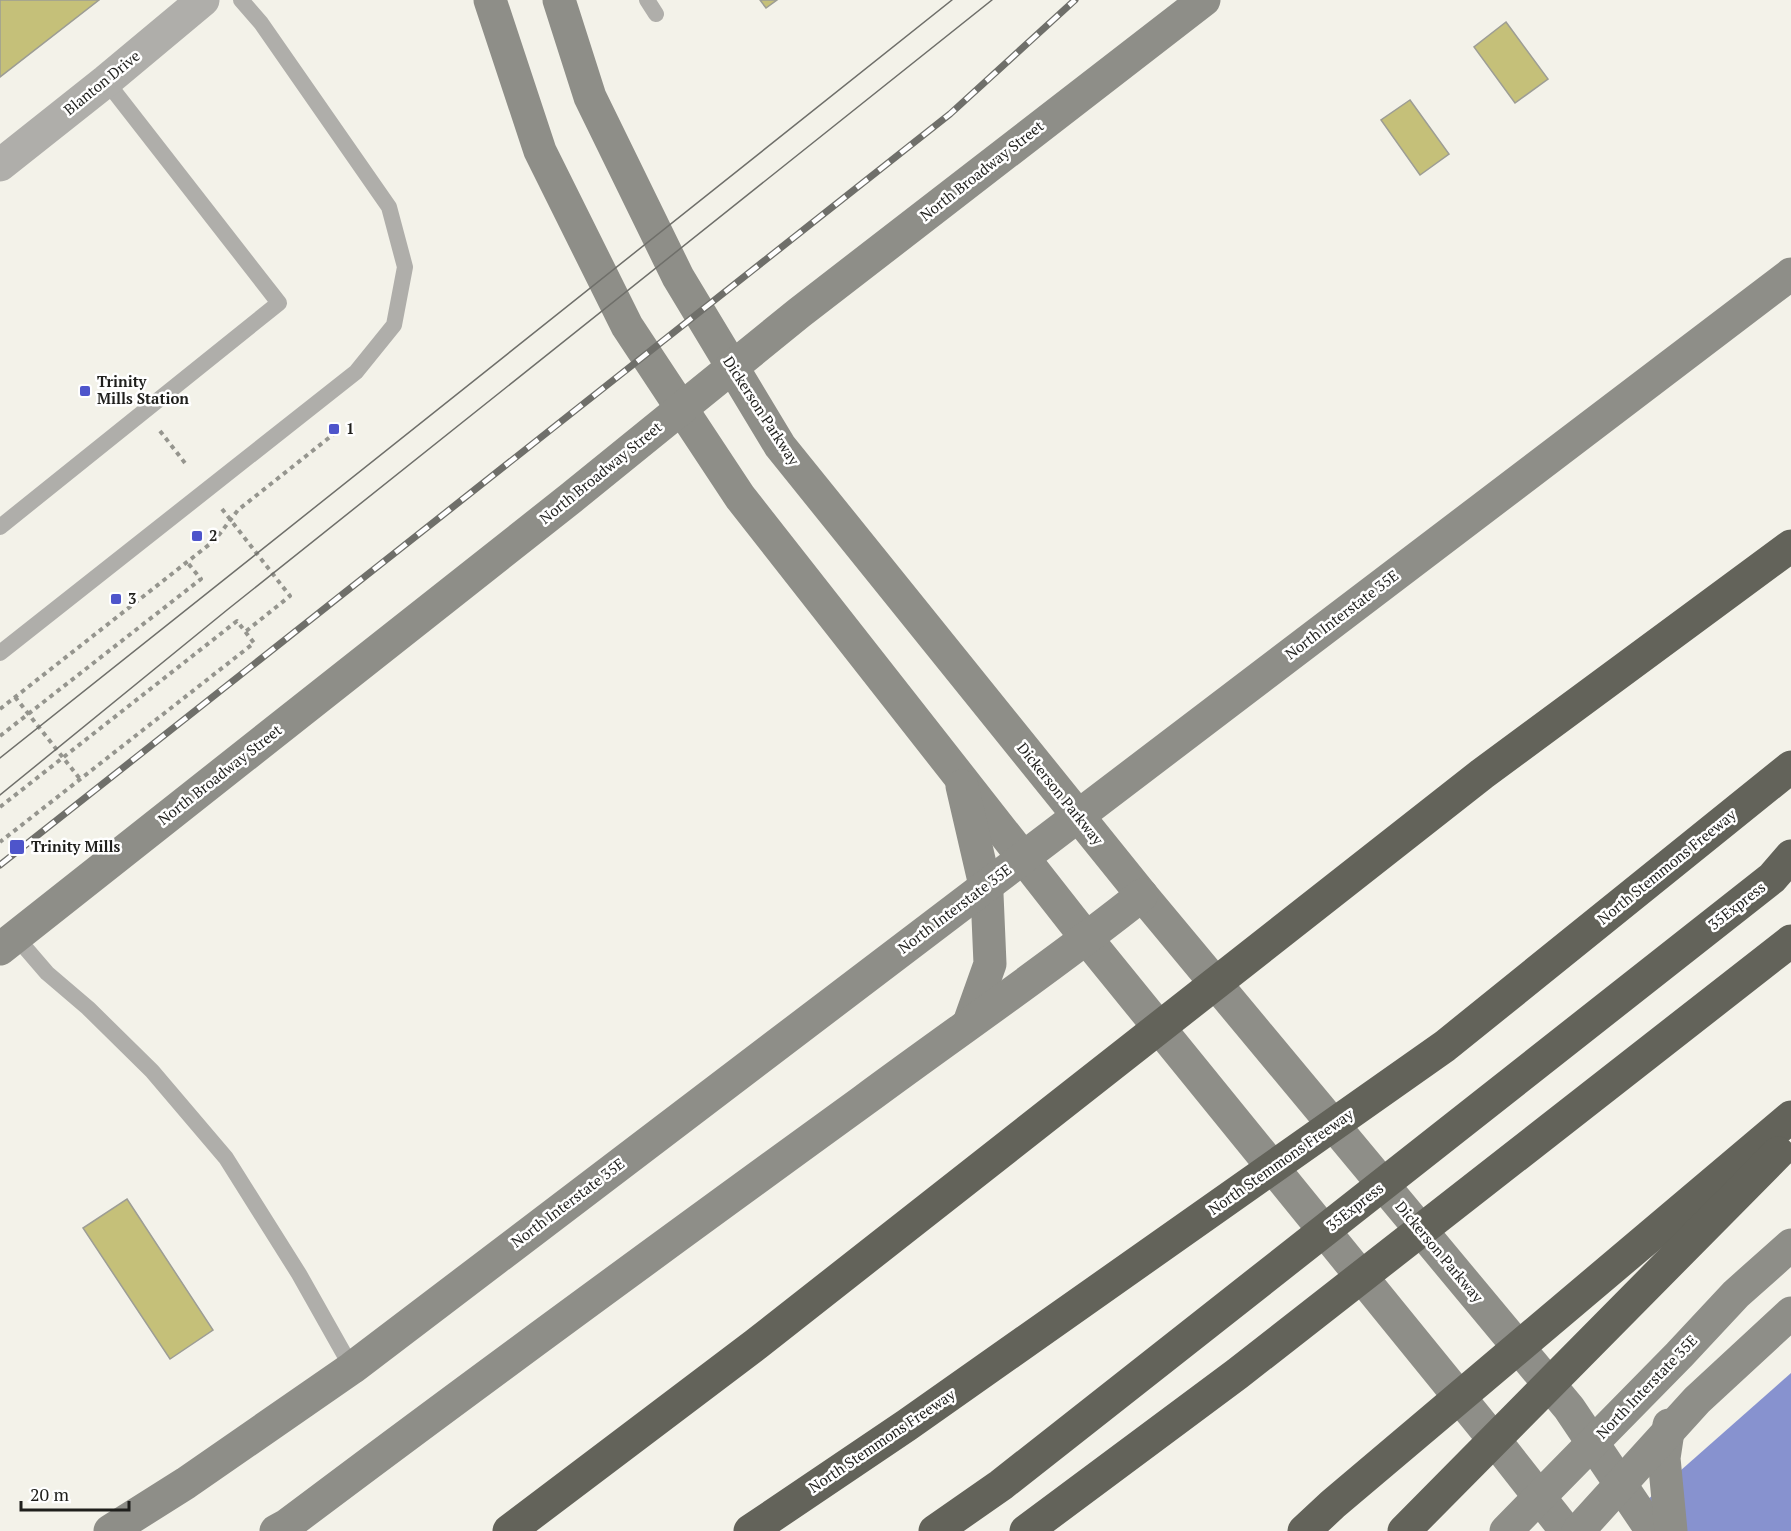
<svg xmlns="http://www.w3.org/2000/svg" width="1791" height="1531" font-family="'PT Serif',serif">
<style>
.water{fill:#8792cf}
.building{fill:#c5c079;stroke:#9d9d94;stroke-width:1.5}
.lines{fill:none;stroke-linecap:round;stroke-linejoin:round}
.path{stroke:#95958e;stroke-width:4;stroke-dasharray:4.5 4.5;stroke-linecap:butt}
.lane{stroke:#afaeaa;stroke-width:16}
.street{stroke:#afaeaa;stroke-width:33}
.secondary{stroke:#8e8e88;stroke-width:33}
.highway{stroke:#63635a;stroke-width:33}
.tram{stroke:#6f6f6a;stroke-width:1.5}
.rail-casing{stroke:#6f6f6a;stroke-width:7}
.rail{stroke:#fff;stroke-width:4.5;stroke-dasharray:14;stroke-linecap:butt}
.poi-dot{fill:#4e55cb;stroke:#fff;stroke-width:2}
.labels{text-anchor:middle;stroke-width:5;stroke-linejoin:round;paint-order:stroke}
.street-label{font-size:15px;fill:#1f1f1c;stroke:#fff}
.poi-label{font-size:15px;font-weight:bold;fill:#1f1f1c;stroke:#fff;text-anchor:start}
</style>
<rect width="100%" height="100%" fill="#f3f2e9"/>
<!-- water -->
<polygon class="water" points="1791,1373 1791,1531 1663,1531 1646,1501"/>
<!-- building -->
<g class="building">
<polygon points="0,0 99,0 0,77"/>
<polygon points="760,0 777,0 766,8"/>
<polygon points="1506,22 1548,79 1515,103 1474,47"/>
<polygon points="1410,100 1449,154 1420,175 1381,120"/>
<polygon points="127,1199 213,1330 170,1359 83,1228"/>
</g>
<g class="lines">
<!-- path -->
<g class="path">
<polyline points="160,431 185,463"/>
<polyline points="222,509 290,596 245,632"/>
<polyline points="15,697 80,779"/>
<polyline points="0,709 215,540 238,510 335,433"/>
<polyline points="0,736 201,579 187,562"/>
<polyline points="0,807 237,621 254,643 0,842"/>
</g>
<!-- lane -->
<g class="lane">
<polyline points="647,0 656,14"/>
<polyline points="0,527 279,303 106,81"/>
<polyline points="0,653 356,372 394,325 405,267 389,207 261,23 241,0"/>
<polyline points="16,937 47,973 88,1008 152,1071 226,1158 299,1274 352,1368"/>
</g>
<!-- street -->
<polyline class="street" points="0,165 106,81 203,0"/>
<!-- secondary -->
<g class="secondary">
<polyline points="490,0 540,151 627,326 740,497 1087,939 1504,1452 1566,1531"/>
<polyline points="559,0 590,97 678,277 780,446 1142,895 1569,1408 1652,1531"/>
<polyline points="962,786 987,894 990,964 969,1023"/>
<polyline points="0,949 571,498 799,313 1204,0"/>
<polyline points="1669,1425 1664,1458 1671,1531"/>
<polyline points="110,1531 186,1483 352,1368 1791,274"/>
<path d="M 276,1531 L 287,1525 C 478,1381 670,1241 863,1101 C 956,1032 1052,967 1142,895"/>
<polyline points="1506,1531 1679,1355 1736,1294 1791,1245"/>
<polyline points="1578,1531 1697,1400 1791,1313"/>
</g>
<!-- highway -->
<g class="highway">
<polyline points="509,1531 755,1345 1482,774 1791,546"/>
<polyline points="750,1531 907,1425 1445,1046 1791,767"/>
<polyline points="935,1531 1001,1485 1772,878 1791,856"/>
<polyline points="1026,1531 1237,1374 1791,941"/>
<polyline points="1304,1531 1333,1504 1791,1117"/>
<polyline points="1404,1531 1778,1153"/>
</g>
<!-- tram -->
<g class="tram">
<polyline points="0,758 952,0"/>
<polyline points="0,795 227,610 992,0"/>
</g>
<defs>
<polyline id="rail" points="0,865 950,114 1075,0"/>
</defs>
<!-- rail casing -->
<use href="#rail" class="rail-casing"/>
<!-- rail -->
<use href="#rail" class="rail"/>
</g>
<!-- markers -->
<g class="poi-dot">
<rect x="79" y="385" width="12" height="12" rx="3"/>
<rect x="328" y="423" width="12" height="12" rx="3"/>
<rect x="191" y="530" width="12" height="12" rx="3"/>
<rect x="110" y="593" width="12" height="12" rx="3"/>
<rect x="9" y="839" width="16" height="16" rx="3"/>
</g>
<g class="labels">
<!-- street labels -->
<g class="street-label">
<text transform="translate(102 83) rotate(-39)" y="5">Blanton Drive</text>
<text transform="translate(982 171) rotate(-38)" y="5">North Broadway Street</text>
<text transform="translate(761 411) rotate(57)" y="5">Dickerson Parkway</text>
<text transform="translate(601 473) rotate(-39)" y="5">North Broadway Street</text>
<text transform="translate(1342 615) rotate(-37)" y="5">North Interstate 35E</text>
<text transform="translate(220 775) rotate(-38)" y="5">North Broadway Street</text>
<text transform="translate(1060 794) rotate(51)" y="5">Dickerson Parkway</text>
<text transform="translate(1667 867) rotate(-39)" y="5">North Stemmons Freeway</text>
<text transform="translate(1737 906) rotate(-38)" y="5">35Express</text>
<text transform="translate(955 909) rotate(-37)" y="5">North Interstate 35E</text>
<text transform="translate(1281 1162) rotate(-35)" y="5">North Stemmons Freeway</text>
<text transform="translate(568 1203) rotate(-37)" y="5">North Interstate 35E</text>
<text transform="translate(1355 1207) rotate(-38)" y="5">35Express</text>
<text transform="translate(1439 1252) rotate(50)" y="5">Dickerson Parkway</text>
<text transform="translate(1647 1387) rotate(-46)" y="5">North Interstate 35E</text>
<text transform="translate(882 1441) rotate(-34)" y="5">North Stemmons Freeway</text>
</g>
<!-- poi labels -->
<g class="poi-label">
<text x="97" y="387">Trinity<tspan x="97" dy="17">Mills Station</tspan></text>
<text x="346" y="434">1</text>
<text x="209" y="541">2</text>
<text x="128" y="604">3</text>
<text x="31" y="852">Trinity Mills</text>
</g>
</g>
<!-- scale -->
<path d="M21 1501v9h108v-9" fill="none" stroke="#1f1f1c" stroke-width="3"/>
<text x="30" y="1501" font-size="18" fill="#1f1f1c" stroke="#ffffff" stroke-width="4.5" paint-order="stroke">20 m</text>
</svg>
